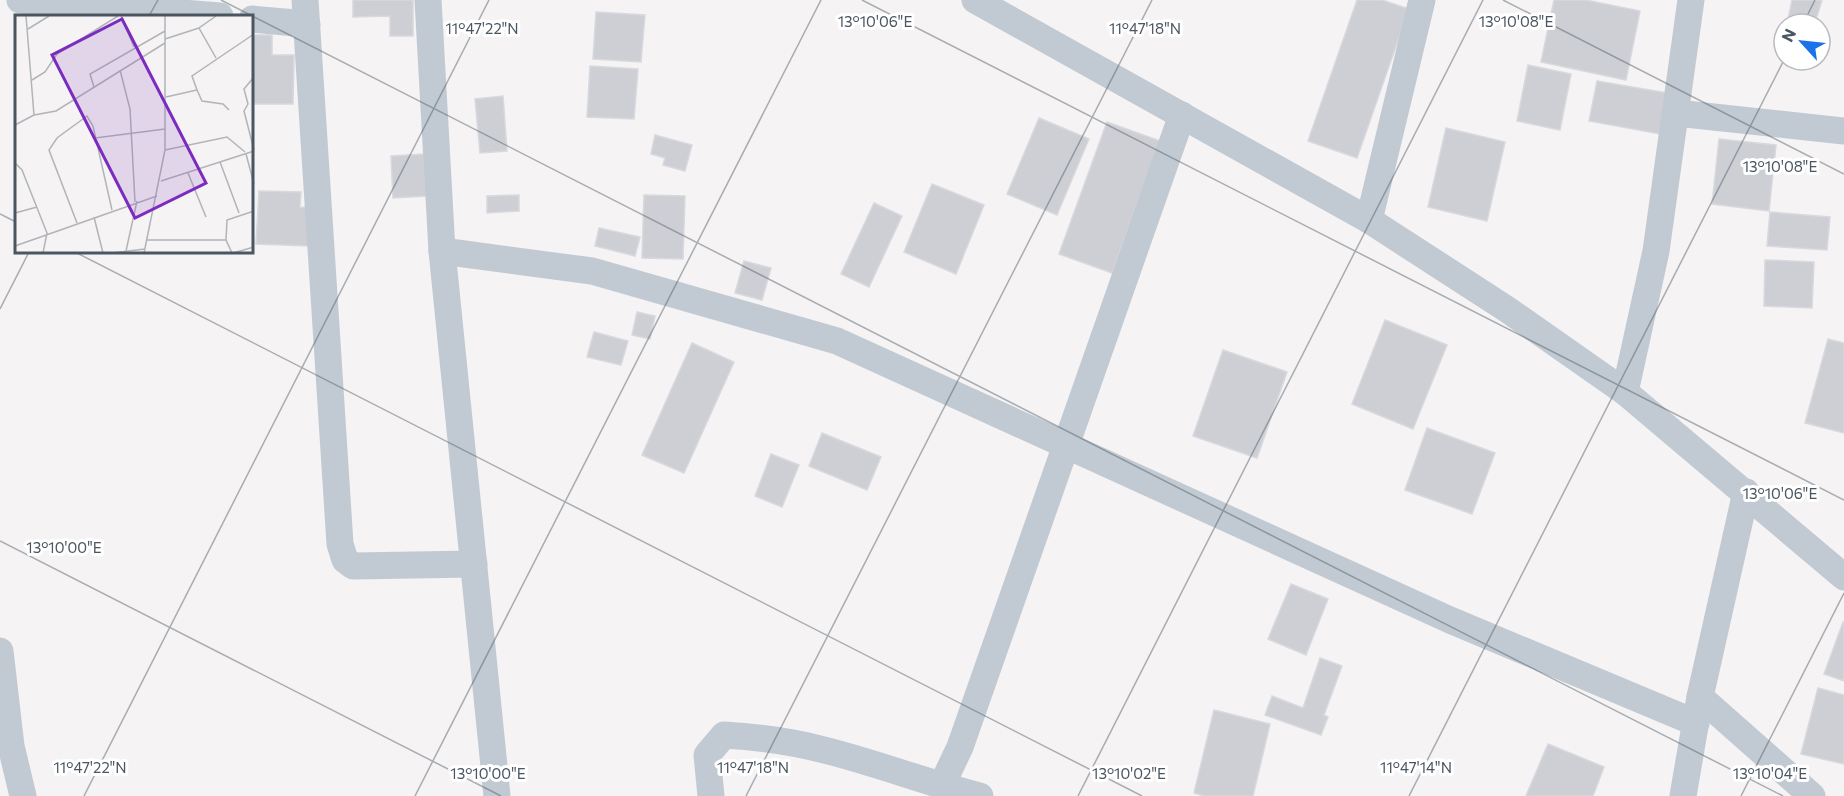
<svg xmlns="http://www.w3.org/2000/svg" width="1844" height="796" font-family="Commissioner,sans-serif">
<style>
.building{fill:#cdcfd5;stroke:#d7d9de;stroke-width:1.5}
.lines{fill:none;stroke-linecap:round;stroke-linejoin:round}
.street{stroke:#c1cad2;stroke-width:27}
.ticks{fill:none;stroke:#4a5661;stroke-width:1.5;stroke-opacity:0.45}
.inset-road{fill:none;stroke:#b1b4b9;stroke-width:1.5}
.view{fill:#7b2cbf;fill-opacity:0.15;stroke:#7b2cbf;stroke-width:3}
.inset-edge{fill:none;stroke:#4a5661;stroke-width:3}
.ticks-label{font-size:15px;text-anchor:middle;fill:#4a5661;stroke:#fff;stroke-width:6;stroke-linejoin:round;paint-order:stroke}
</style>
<rect width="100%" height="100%" fill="#f5f3f3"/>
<!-- building -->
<g class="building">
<polygon points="353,0 413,0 413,36 390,36 390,16 353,17"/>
<polygon points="1357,0 1382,0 1409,9 1357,158 1308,141"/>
<polygon points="1554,0 1586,0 1640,11 1626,80 1541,62"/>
<polygon points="1792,0 1822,0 1815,23 1788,19"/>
<polygon points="596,12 645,15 641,62 593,59"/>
<polygon points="252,35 272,35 272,55 294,55 293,104 252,104"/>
<polygon points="1528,65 1571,74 1560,130 1517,121"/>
<polygon points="590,66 638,69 634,119 587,117"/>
<polygon points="1597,81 1668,93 1660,134 1589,121"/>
<polygon points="503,96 507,151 480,153 475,99"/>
<polygon points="1039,118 1089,139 1057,215 1007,194"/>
<polygon points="1107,122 1160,141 1112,273 1059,254"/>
<polygon points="1446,128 1505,142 1487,221 1428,207"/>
<polygon points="655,135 692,145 685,171 663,165 665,158 651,154"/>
<polygon points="1719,139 1776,145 1769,211 1712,204"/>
<polygon points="424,154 426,196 393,198 391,156"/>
<polygon points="932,184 984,205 956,274 904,252"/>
<polygon points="259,191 301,192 300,207 310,208 309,246 256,244"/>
<polygon points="519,195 519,211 487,213 487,196"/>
<polygon points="644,195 685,196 683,259 642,258"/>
<polygon points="874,203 902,216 869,287 841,274"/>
<polygon points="1770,212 1830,217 1827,250 1767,246"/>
<polygon points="599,228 640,237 635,256 595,246"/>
<polygon points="1765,260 1814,262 1812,308 1764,306"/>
<polygon points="744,261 771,268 762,300 735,293"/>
<polygon points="637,312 655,316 650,339 632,335"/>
<polygon points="1385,320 1447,345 1413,429 1352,404"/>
<polygon points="594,332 628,341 621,365 587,357"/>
<polygon points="1828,339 1844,343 1844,433 1805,423"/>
<polygon points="692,343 734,362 684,473 642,455"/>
<polygon points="1223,350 1287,372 1257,458 1193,436"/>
<polygon points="1427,428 1495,453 1472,514 1405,490"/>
<polygon points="822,433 881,457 867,490 809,466"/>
<polygon points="771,454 799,465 782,507 755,496"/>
<polygon points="1291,584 1328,599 1306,655 1268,639"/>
<polygon points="1843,622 1844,623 1844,681 1824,674"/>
<polygon points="1320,658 1342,666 1324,715 1328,717 1321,735 1265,715 1272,696 1303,708"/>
<polygon points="1818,688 1844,695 1844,764 1801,754"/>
<polygon points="1214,710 1270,724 1253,796 1204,796 1194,793"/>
<polygon points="1548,744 1604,767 1593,796 1526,796"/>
</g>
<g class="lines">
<!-- street -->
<g class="street">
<polyline points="20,0 220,16"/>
<polyline points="305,0 340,544 345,560 353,566 474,564"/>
<polyline points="428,0 442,251 497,796"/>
<polyline points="975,0 1369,220 1508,310 1625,392 1844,577"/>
<polyline points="252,19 307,24"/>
<polyline points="1676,113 1844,131"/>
<polyline points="1369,220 1422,0"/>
<polyline points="442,251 592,271 837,341 1450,620 1696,723"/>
<polyline points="1625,392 1656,251 1691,0"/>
<polyline points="0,651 11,746 23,796"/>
<polyline points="1700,697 1812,796"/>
<polyline points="941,787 960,747 1182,115"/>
<path d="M 711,796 L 707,755 L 724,735 C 758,737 791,741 824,750 C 877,763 927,783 980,796"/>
<polyline points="1683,796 1700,697 1746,492"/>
</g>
</g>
<!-- ticks -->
<path class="ticks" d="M 221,0 L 1783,796M 862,0 L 1844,500M 1503,0 L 1844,174M 149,16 L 158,0M 1803,24 L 1815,0M 0,214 L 16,222M 75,252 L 1142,796M 0,309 L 29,252M 0,541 L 501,796M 84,796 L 489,0M 415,796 L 821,0M 746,796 L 1152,0M 1078,796 L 1483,0M 1409,796 L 1784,60M 1741,796 L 1844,593"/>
<!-- overview -->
<g transform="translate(15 15)">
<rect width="238" height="238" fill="#f5f3f3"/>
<path class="inset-road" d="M 106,1 L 119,32M 201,1 L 184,13 L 201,43M 13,14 L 34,1M 150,24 L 184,13M 105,55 L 115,94 L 120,187M 239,62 L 229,74 L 233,89 L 229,96 L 239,135M 17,65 L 30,57 L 42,39 L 103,1M 79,72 L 75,59 L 150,16M 182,75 L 187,86 L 208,89 L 214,95M 151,82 L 182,75 L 177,61 L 239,19M 19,100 L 41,96 L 150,28M 0,110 L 19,100 L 11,1M 80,123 L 150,114M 150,135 L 212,122 L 230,137M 231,139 L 239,169M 205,147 L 224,198M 0,148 L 7,155 L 32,218 L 28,238M 173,158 L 191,202M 146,166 L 239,136M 0,198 L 22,192M 79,202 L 88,238M 62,208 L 34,135 L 42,123 L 72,101 L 78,111 L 97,195M 132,225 L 211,225M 0,231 L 142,181M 111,236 L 122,186M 97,238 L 130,234M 129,238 L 150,135 L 150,1M 217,238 L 211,225 L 212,205 L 239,196M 218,238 L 239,232"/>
<path class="view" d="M 107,4 L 191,168 L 120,203 L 37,40 Z"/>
<rect width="238" height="238" class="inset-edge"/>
</g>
<g class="ticks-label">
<text x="1516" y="27">13°10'08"E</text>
<text x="875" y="27">13°10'06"E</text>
<text x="482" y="34">11°47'22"N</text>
<text x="1145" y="34">11°47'18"N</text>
<text x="1780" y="172">13°10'08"E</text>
<text x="1780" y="499">13°10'06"E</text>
<text x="64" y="553">13°10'00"E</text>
<text x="90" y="773">11°47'22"N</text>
<text x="753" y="773">11°47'18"N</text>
<text x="1416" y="773">11°47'14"N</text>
<text x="488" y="779">13°10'00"E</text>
<text x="1129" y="779">13°10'02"E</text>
<text x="1770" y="779">13°10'04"E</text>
</g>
<!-- north arrow -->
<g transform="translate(1802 42) rotate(297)"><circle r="28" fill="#ffffff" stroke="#b7bbc0" stroke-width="1.5"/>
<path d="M0-4.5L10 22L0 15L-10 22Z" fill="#1a73e8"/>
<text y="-9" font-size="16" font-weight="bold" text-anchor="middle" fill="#4a5661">N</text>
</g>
</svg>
